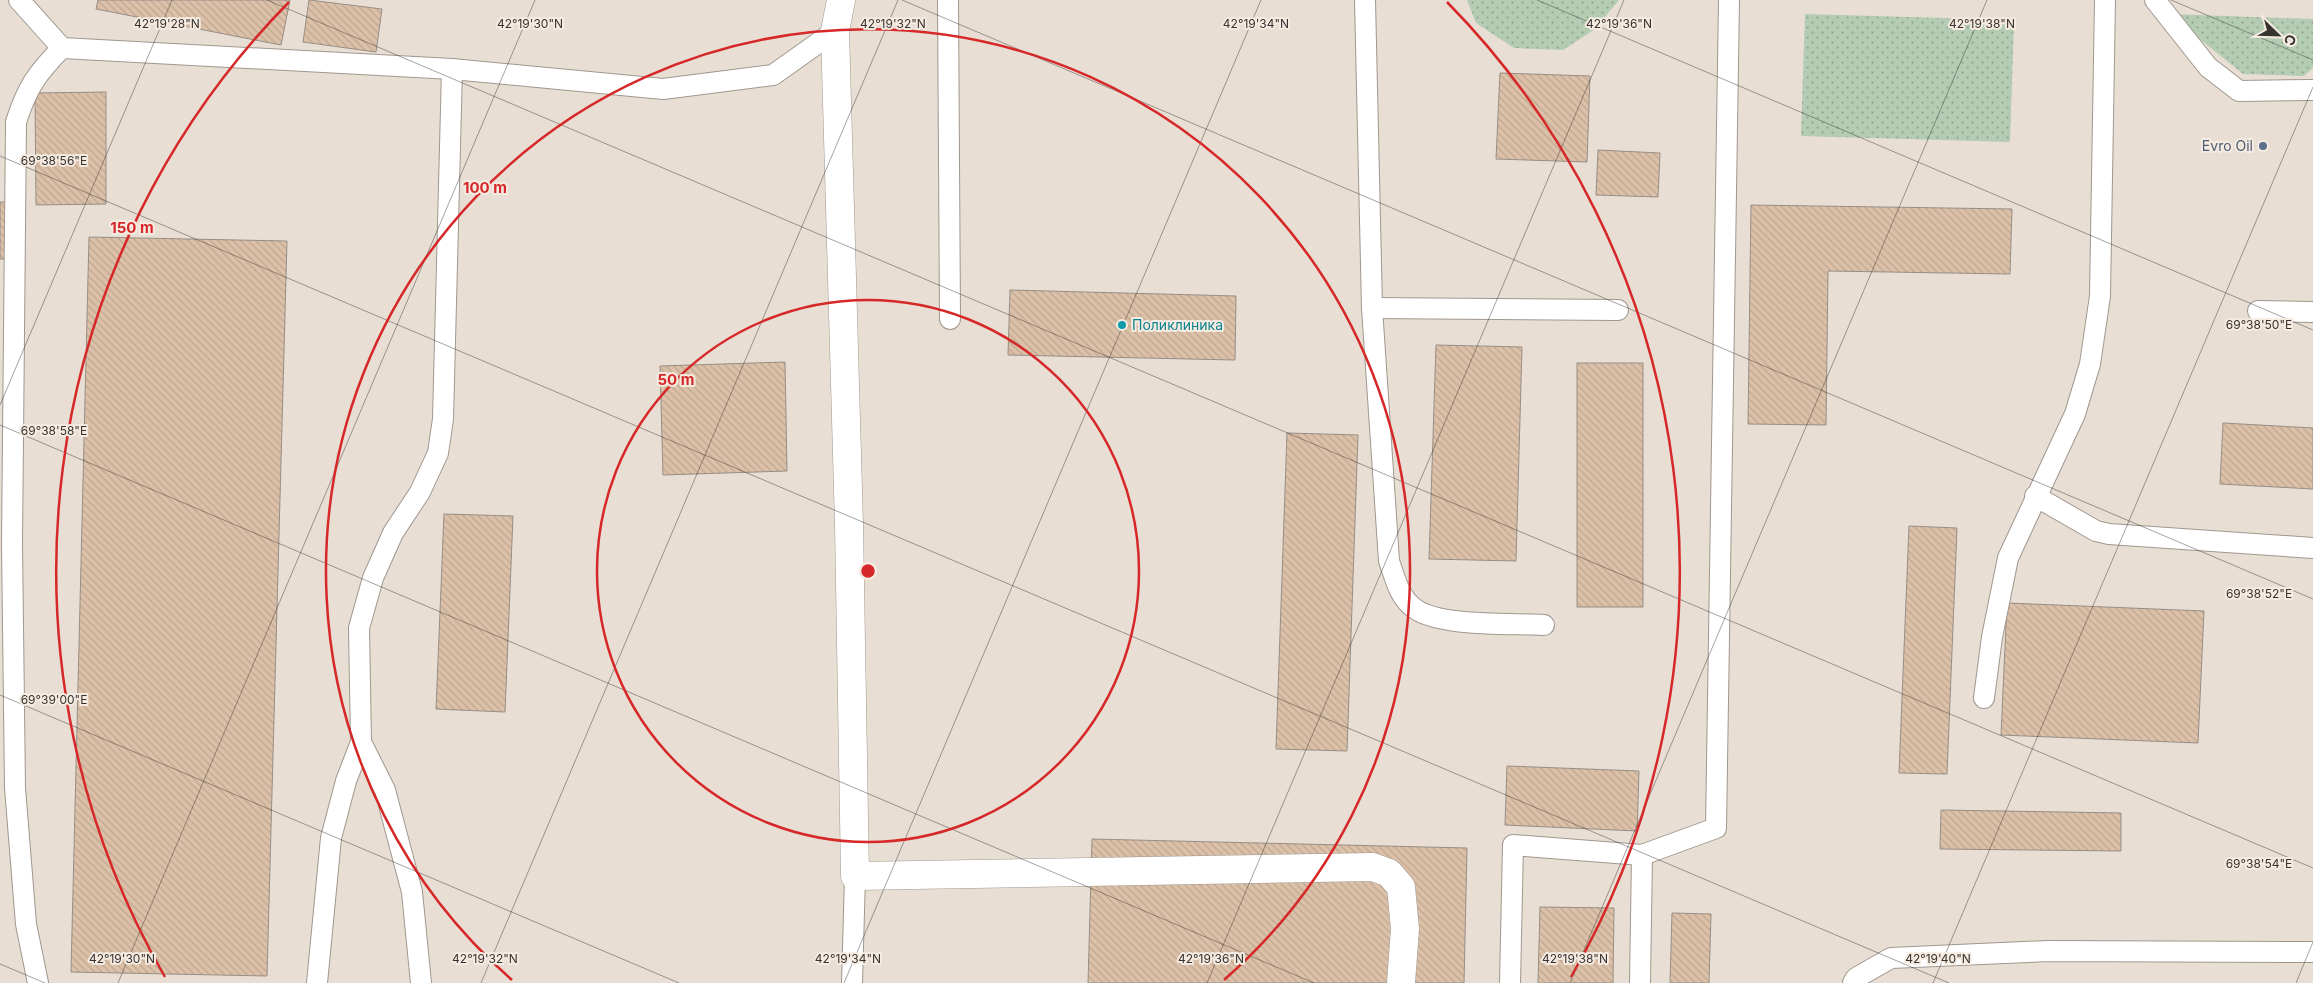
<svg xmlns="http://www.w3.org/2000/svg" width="2313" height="983" font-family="Inter,sans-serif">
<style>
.grass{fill:url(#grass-dots)}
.building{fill:url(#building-back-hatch);stroke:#978e85}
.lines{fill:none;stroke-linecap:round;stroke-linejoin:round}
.service-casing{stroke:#a0978e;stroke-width:22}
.minor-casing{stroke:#a0978e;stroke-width:29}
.service{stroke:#fff;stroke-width:20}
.minor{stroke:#fff;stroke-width:28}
.ticks{fill:none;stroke:#373330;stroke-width:1;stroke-opacity:0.45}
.ring{fill:none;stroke:#d62828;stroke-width:2.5}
.service-dot{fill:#5c6f8a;stroke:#f5ebe1;stroke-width:2}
.culture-dot{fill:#0f9aa8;stroke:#f5ebe1;stroke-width:2}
.labels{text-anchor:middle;stroke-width:4;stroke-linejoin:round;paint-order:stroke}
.service-label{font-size:14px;fill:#4e5e75;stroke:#f5ebe1;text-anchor:end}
.culture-label{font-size:14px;fill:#0d838f;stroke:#f5ebe1;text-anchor:start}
.ticks-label{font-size:12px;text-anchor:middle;fill:#373330;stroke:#f5ebe1;stroke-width:4;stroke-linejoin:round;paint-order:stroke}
.centre{fill:#d62828;stroke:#f5ebe1;stroke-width:2.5}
.ring-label{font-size:15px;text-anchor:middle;font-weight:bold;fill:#d62828;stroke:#f5ebe1;stroke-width:4;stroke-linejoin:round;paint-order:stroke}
</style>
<defs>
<pattern id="grass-dots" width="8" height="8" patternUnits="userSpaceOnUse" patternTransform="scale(1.25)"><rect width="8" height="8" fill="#b4ccb2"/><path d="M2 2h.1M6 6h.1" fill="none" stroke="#93a691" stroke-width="1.8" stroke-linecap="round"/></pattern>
<pattern id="building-back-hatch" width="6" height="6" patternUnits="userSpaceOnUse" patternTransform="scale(1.25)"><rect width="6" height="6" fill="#dcc1a8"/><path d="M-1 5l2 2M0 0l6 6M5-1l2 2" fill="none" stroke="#bda691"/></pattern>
</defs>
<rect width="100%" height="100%" fill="#e8ded4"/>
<!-- grass -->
<g class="grass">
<polygon points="1467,0 1619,0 1595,29 1563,50 1514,48 1476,23"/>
<polygon points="1805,14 2014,20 2010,142 1801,136"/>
<polygon points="2169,14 2313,19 2313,68 2304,76 2243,74"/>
</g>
<!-- building -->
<g class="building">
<polygon points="98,0 290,0 281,45 96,9"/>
<polygon points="309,0 382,9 376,52 303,42"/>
<polygon points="1500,73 1590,76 1587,162 1496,159"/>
<polygon points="106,92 106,204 36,205 35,93"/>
<polygon points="1598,150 1660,153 1658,197 1596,195"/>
<polygon points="0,202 9,202 6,259 0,259"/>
<polygon points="1751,205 2012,209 2010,274 1828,271 1826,425 1748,424"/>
<polygon points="89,237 287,241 267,976 71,972"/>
<polygon points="1010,290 1236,296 1235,360 1008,355"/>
<polygon points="1436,345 1522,347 1516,561 1429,559"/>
<polygon points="785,362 787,471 663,475 660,366"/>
<rect x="1577" y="363" width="66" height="244"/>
<polygon points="2223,423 2313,428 2313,489 2220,484"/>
<polygon points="1287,433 1358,435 1347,751 1276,749"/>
<polygon points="444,514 513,516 505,712 436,709"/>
<polygon points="1909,526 1957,528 1947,774 1899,773"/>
<polygon points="2007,603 2204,611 2198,743 2001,735"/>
<polygon points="1507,766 1639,771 1637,831 1505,825"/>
<polygon points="1941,810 2121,813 2121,851 1940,849"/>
<polygon points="1092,839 1467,848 1464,983 1088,983"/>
<polygon points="1540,907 1614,908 1613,983 1538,983"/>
<polygon points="1672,913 1711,914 1709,983 1670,983"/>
</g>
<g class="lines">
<defs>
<g id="service">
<polyline points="19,0 62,48 452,69 663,89 773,75 835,31"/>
<polyline points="948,0 950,319"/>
<path d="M 1365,0 L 1372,308 L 1389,561 C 1395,578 1399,597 1414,608 C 1438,627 1512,623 1544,625"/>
<polyline points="2155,0 2208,67 2239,91 2313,90"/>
<polyline points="1372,308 1618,310"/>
<polyline points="2258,311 2313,312"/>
<polyline points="2035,496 2096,531 2109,534 2313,548"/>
<polyline points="1984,698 1992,637 2008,558 2075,414 2090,364 2100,296 2105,0"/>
<polyline points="361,742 385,790 412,892 421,983"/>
<path d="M 38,983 L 26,924 L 15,788 L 12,544 L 16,122 C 27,88 36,74 62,48"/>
<polyline points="317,983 331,838 346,781 361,742 359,628 373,578 393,533 420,492 438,453 443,419 452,69"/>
<polyline points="852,983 855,876"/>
<polyline points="1510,983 1513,845 1642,855 1716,828 1729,0"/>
<polyline points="1640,983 1642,855"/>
<polyline points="1853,983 1856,978 1891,958 2048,951 2313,952"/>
</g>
<polyline id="minor" points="841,0 835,31 849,525 855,876 1373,867 1389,873 1401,887 1405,929 1401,983"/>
</defs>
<!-- service casing -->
<use href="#service" class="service-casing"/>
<!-- minor casing -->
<use href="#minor" class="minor-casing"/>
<!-- service -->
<use href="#service" class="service"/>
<!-- minor -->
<use href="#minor" class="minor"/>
</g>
<!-- ticks -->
<path class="ticks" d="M 267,0 L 2313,868M 902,0 L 2313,599M 1537,0 L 2313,330M 2171,0 L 2313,60M 0,156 L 1949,983M 0,405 L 172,0M 0,425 L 1314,983M 0,695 L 679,983M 0,964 L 45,983M 118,983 L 535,0M 481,983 L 898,0M 844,983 L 1261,0M 1207,983 L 1624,0M 1570,983 L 1987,0M 1933,983 L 2313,87M 2296,983 L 2313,942"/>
<!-- distance rings -->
<g class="ring">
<circle cx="868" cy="571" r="271"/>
<path d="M512 980A542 542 0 1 1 1224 980"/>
<path d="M165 977A812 812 0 0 1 289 2M1447 2A812 812 0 0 1 1571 977"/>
</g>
<!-- markers -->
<circle class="service-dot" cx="2263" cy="146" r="5"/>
<circle class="culture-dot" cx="1122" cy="325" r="5"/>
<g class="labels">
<!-- service labels -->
<g class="service-label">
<text x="2253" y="151">Evro Oil</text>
</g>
<!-- culture labels -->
<g class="culture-label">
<text x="1132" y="330">Поликлиника</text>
</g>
</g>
<g class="ticks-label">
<text x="167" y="28">42°19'28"N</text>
<text x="530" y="28">42°19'30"N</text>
<text x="893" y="28">42°19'32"N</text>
<text x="1619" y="28">42°19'36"N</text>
<text x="1256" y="28">42°19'34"N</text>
<text x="1982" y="28">42°19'38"N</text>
<text x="54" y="165">69°38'56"E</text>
<text x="2259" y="329">69°38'50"E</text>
<text x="54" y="435">69°38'58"E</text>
<text x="2259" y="598">69°38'52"E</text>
<text x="54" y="704">69°39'00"E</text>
<text x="2259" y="868">69°38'54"E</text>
<text x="122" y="963">42°19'30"N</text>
<text x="485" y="963">42°19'32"N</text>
<text x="848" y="963">42°19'34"N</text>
<text x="1211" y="963">42°19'36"N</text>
<text x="1575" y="963">42°19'38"N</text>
<text x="1938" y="963">42°19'40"N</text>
</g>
<circle cx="868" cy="571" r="8" class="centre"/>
<g class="ring-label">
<text x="485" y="193">100 m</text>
<text x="132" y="233">150 m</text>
<text x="676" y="385">50 m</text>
</g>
<!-- north arrow -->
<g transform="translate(2278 35) rotate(113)" stroke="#f5ebe1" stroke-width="4" paint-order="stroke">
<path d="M0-4L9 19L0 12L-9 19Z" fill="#373330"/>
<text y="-8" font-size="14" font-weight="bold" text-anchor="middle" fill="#373330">С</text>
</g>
</svg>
